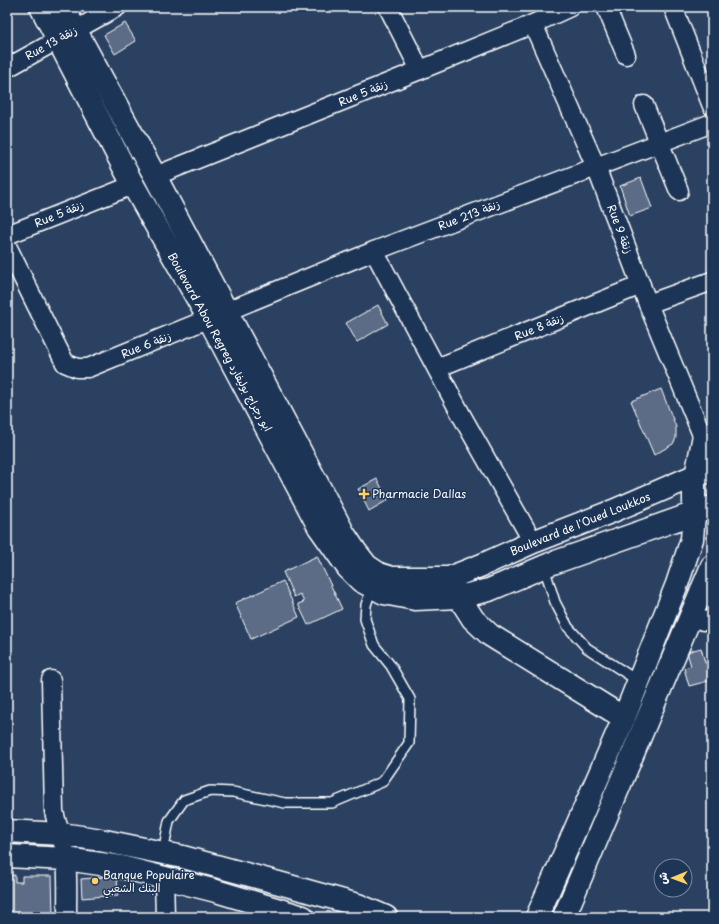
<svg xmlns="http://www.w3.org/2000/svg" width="719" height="924" font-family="'Playpen Sans','Playpen Sans Arabic',sans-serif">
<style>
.building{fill:#5b6c86;stroke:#fff}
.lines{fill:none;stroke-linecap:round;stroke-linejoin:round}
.lane-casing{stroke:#fff;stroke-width:12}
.street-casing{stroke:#fff;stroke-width:21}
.secondary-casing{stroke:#fff;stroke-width:25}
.lane{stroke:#1d3557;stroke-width:9}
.street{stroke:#1d3557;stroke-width:18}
.secondary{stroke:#1d3557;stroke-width:22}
.poi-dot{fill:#ffd166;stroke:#1d3557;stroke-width:1.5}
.labels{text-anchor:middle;stroke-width:3;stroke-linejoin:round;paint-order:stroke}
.street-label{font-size:11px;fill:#fff;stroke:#1d3557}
.poi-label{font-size:11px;fill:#fff;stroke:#1d3557;text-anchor:start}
</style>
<rect width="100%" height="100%" fill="#2a4161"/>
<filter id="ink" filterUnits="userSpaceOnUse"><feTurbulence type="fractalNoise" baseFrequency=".025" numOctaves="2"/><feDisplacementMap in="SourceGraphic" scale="8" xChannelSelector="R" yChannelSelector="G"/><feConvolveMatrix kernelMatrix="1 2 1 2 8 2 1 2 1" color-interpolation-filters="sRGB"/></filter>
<g filter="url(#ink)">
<!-- building -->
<g class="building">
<polygon points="125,23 136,41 115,54 104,35"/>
<polygon points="641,178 652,208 630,216 620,186"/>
<polygon points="378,305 388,324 357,342 346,323"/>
<polygon points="661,389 676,427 676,438 673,444 654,455 631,401"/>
<polygon points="377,479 388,500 369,511 358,489"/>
<polygon points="317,556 342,609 308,625 298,604 304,602 300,594 294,597 283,572"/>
<polygon points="283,581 299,617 251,639 235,603"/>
<polygon points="701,648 705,663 712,661 712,680 689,686 684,668 691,666 687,652"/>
<polygon points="15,875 15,882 22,882 22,876 52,876 53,917 13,917 13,915 7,915 7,876"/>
<polygon points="117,876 118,895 82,898 81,879"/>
<polygon points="249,915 249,917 193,917"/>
</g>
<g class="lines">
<defs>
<g id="lane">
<polyline points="544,567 555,602 568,627 587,648 638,681"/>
<polyline points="163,853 169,821 184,800 210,791 233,792 285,803 332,803 382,782 409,743 410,699 391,666 374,645 365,619 366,605 372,587"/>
</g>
<g id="street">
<polyline points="388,7 420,70"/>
<polyline points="606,7 626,55"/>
<polyline points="673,7 712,106"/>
<polyline points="533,24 596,167 648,304 702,435 712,456"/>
<polyline points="7,68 117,7"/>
<polyline points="644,105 679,191"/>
<polyline points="155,176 420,70 533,24 570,7"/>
<polyline points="7,235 133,185"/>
<polyline points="7,246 65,363 77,368 88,368 374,251 712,123"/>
<polyline points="374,251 463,418 533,542"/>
<polyline points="648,304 712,281"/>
<polyline points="437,368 641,285"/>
<polyline points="694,476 702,435"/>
<polyline points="691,616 703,621 712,620"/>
<path d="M 51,680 L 54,811 C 57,827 65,843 66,860 C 68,879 67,898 67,917"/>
<polyline points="164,877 165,917"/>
</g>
<g id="secondary">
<polyline points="41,7 133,185 209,319 319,527 348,568 361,581 384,593 415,599 459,597 489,590 550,564 712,507"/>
<polyline points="63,7 155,176 344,534 356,552 367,566 379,574 392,578 449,578 482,565 533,542 613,511 694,476 712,470"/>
<polyline points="453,586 459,597 473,619 490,635 624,718"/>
<polyline points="7,831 61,834 95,839 183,857 279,883 358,905 386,917"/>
<polyline points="7,856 66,859 121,867 216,891 303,917"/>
<polyline points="537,917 624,718 677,584 692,539 694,514 694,476"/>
<polyline points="564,917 712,566"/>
</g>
</defs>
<!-- lane casing -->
<use href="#lane" class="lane-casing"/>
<!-- street casing -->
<use href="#street" class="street-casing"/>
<!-- secondary casing -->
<use href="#secondary" class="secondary-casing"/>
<!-- lane -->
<use href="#lane" class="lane"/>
<!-- street -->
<use href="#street" class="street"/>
<!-- secondary -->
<use href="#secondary" class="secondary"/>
</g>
</g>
<!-- markers -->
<g class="poi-dot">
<path d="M362 488h4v4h4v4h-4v4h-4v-4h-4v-4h4z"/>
<circle cx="95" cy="881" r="4"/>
</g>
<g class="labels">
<!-- street labels -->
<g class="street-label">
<text transform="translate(51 43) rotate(-29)" y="4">Rue 13 زنقة</text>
<text transform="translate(363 93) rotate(-22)" y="4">Rue 5 زنقة</text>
<text transform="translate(59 214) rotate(-22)" y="4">Rue 5 زنقة</text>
<text transform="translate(469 215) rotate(-21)" y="4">Rue 213 زنقة</text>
<text transform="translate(620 229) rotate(69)" y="4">Rue 9 زنقة</text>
<text transform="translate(539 327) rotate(-22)" y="4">Rue 8 زنقة</text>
<text transform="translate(220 342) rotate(61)" y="4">Boulevard Abou Regreg ابو رجراج بوليفارد</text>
<text transform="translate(146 345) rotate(-22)" y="4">Rue 6 زنقة</text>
<text transform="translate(580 524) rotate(-22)" y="4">Boulevard de l'Oued Loukkos</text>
</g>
<!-- poi labels -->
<g class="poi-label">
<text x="372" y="498">Pharmacie Dallas</text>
<text x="103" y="879">Banque Populaire<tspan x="103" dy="13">البنك الشعبي</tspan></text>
</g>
</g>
<!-- margin -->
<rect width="719" height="924" fill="none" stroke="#1d3557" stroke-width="24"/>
<rect x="12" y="12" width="695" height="900" fill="none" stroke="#fff" stroke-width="1.5" filter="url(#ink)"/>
<!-- north arrow -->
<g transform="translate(673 878) rotate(269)"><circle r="19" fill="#1d3557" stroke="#77869a"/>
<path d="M0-3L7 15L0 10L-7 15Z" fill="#ffd166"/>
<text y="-6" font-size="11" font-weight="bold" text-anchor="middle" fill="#ffffff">ش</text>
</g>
</svg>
